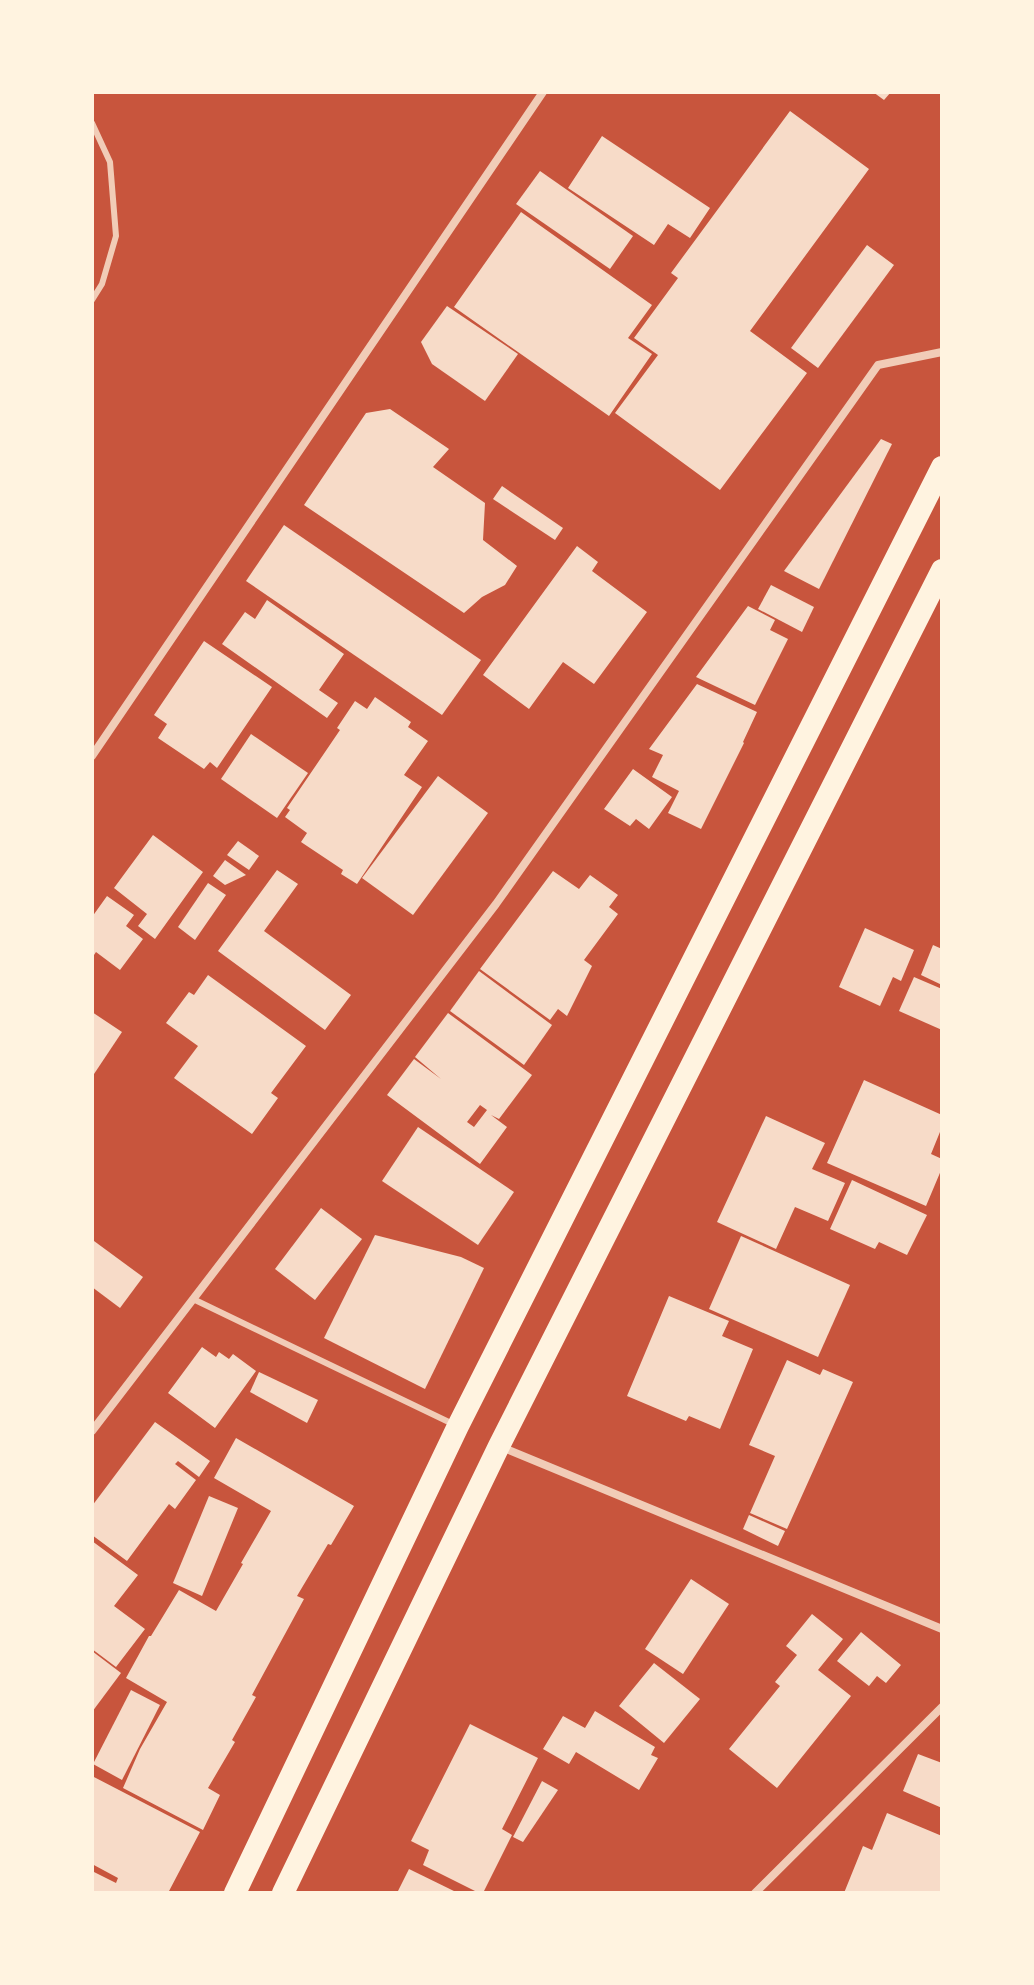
<svg xmlns="http://www.w3.org/2000/svg" width="1034" height="1985" font-family="Mulish,sans-serif">
<style>
.building{fill:#f7dbc8;fill-rule:evenodd}
.lines{fill:none;stroke-linecap:round;stroke-linejoin:round}
.service{stroke:#f1ccb7;stroke-width:6}
.minor{stroke:#f1ccb7;stroke-width:8}
.trunk{stroke:#fff3e0;stroke-width:22}
</style>
<rect width="100%" height="100%" fill="#c8553d"/>
<!-- building -->
<g class="building">
<polygon points="873,92 891,92 884,100"/>
<polygon points="790,111 869,169 750,331 807,373 720,490 615,413 658,355 634,338 678,278 671,273"/>
<polygon points="602,136 710,208 690,238 668,224 654,245 568,188"/>
<polygon points="540,171 633,236 610,269 516,204"/>
<polygon points="521,212 652,305 628,338 652,354 609,416 454,307"/>
<polygon points="867,245 894,265 818,368 791,348"/>
<polygon points="447,306 518,354 485,401 432,364 421,342"/>
<polygon points="390,409 449,449 433,467 485,503 483,540 517,566 505,585 482,597 464,613 304,505 366,413"/>
<polygon points="881,439 892,444 819,589 784,571"/>
<polygon points="502,486 563,528 555,540 493,499"/>
<polygon points="284,525 481,660 442,715 246,581"/>
<polygon points="577,546 598,562 592,571 647,612 594,684 563,662 529,709 483,675"/>
<polygon points="771,585 814,607 802,632 758,609"/>
<polygon points="267,600 344,654 319,690 338,703 327,718 222,644 245,612 255,619"/>
<polygon points="748,606 775,620 770,630 788,639 755,705 696,677"/>
<polygon points="204,641 272,687 217,768 210,762 204,769 158,738 167,724 154,715"/>
<polygon points="697,684 757,712 743,742 744,743 701,829 668,813 679,791 652,777 663,755 649,749"/>
<polygon points="375,697 411,722 408,727 428,741 404,775 422,787 357,884 341,874 343,870 301,842 307,833 285,817 290,810 287,808 340,730 337,728 355,701 367,709"/>
<polygon points="251,734 308,773 277,818 221,779"/>
<polygon points="633,769 672,797 649,829 636,819 630,826 604,809"/>
<polygon points="438,776 488,813 413,915 362,878"/>
<polygon points="153,835 203,872 155,939 138,926 147,914 114,888"/>
<polygon points="238,841 259,856 249,870 227,855"/>
<polygon points="225,860 246,875 225,885 213,876"/>
<polygon points="277,870 298,884 264,931 351,995 325,1030 218,951"/>
<polygon points="553,871 579,889 590,875 618,895 609,907 618,914 584,960 592,966 567,1016 558,1009 550,1020 480,969"/>
<polygon points="208,883 226,895 195,940 178,927"/>
<polygon points="107,896 134,915 126,926 143,939 120,970 96,952 92,958 92,917"/>
<polygon points="865,928 914,950 901,981 893,977 880,1006 839,987"/>
<polygon points="933,945 942,949 942,985 921,975"/>
<polygon points="479,971 552,1025 524,1065 450,1011"/>
<polygon points="208,975 306,1046 271,1093 278,1098 252,1134 174,1078 198,1046 166,1023 189,992 194,995"/>
<polygon points="914,977 942,989 942,1030 899,1011"/>
<polygon points="92,1012 122,1032 92,1077"/>
<path d="M 448,1013 L 532,1075 L 499,1119 L 491,1115 L 507,1127 L 480,1164 L 387,1095 L 414,1059 L 441,1079 L 415,1057 ZM 480,1105 L 487,1110 L 474,1127 L 467,1122 Z"/>
<polygon points="864,1080 942,1115 942,1127 931,1154 942,1159 942,1168 926,1206 827,1163"/>
<polygon points="766,1116 825,1143 812,1169 845,1183 828,1221 795,1207 776,1249 717,1222"/>
<polygon points="418,1127 514,1192 478,1245 382,1181"/>
<polygon points="852,1180 927,1215 907,1255 879,1242 875,1249 830,1229"/>
<polygon points="321,1208 362,1239 315,1300 275,1269"/>
<polygon points="375,1235 461,1257 484,1268 425,1389 324,1338"/>
<polygon points="741,1236 850,1285 818,1357 709,1309"/>
<polygon points="94,1241 143,1277 120,1308 92,1287 92,1243"/>
<polygon points="669,1296 729,1321 722,1336 753,1349 720,1429 689,1416 686,1421 627,1396"/>
<polygon points="202,1347 216,1357 219,1352 229,1359 233,1354 256,1371 215,1428 168,1393"/>
<polygon points="787,1360 820,1375 823,1369 853,1382 787,1529 750,1513 775,1456 749,1445"/>
<polygon points="259,1372 318,1400 307,1423 250,1392"/>
<polygon points="155,1422 210,1461 199,1477 178,1461 175,1464 196,1480 175,1509 169,1504 127,1561 92,1535 92,1506"/>
<polygon points="236,1438 354,1506 331,1545 328,1544 297,1596 304,1599 252,1695 256,1697 232,1740 235,1742 208,1788 220,1795 203,1830 123,1788 140,1749 167,1702 126,1678 149,1636 151,1636 179,1590 216,1611 243,1564 241,1563 271,1511 214,1478"/>
<polygon points="209,1496 238,1508 202,1596 173,1583"/>
<polygon points="749,1515 785,1531 778,1546 743,1529"/>
<polygon points="92,1541 138,1575 114,1606 145,1629 116,1667 92,1649"/>
<polygon points="691,1579 729,1604 683,1674 645,1649"/>
<polygon points="812,1614 843,1639 818,1670 851,1696 777,1788 729,1749 780,1686 775,1682 797,1655 786,1646"/>
<polygon points="861,1632 901,1665 886,1683 877,1676 869,1686 837,1661"/>
<polygon points="92,1651 121,1673 92,1712"/>
<polygon points="654,1663 700,1699 664,1743 619,1706"/>
<polygon points="131,1690 160,1705 122,1780 93,1764"/>
<polygon points="595,1711 655,1747 651,1755 658,1758 639,1790 576,1752 569,1764 543,1749 563,1716 585,1728"/>
<polygon points="470,1724 538,1758 502,1829 512,1835 483,1893 479,1893 423,1865 429,1850 411,1841"/>
<polygon points="918,1754 942,1763 942,1808 903,1791"/>
<polygon points="92,1776 200,1832 168,1893 92,1893 92,1871 116,1883 118,1878 92,1864"/>
<polygon points="542,1781 558,1790 523,1842 513,1837"/>
<polygon points="887,1813 942,1836 942,1893 844,1893 863,1846 872,1850"/>
<polygon points="409,1869 458,1893 397,1893"/>
</g>
<g class="lines">
<!-- service -->
<g class="service">
<polyline points="92,123 110,162 116,236 102,284 92,300"/>
<polyline points="193,1299 455,1425"/>
</g>
<!-- minor -->
<g class="minor">
<polyline points="92,756 543,92"/>
<polyline points="92,1431 496,904 878,365 942,352"/>
<polyline points="499,1446 942,1629"/>
<polyline points="755,1893 942,1707"/>
</g>
<!-- trunk -->
<g class="trunk">
<polyline points="235,1893 458,1426 942,467"/>
<polyline points="283,1893 499,1446 942,570"/>
</g>
</g>
<!-- border -->
<rect width="1034" height="1985" fill="none" stroke="#fff3e0" stroke-width="188"/>
</svg>
